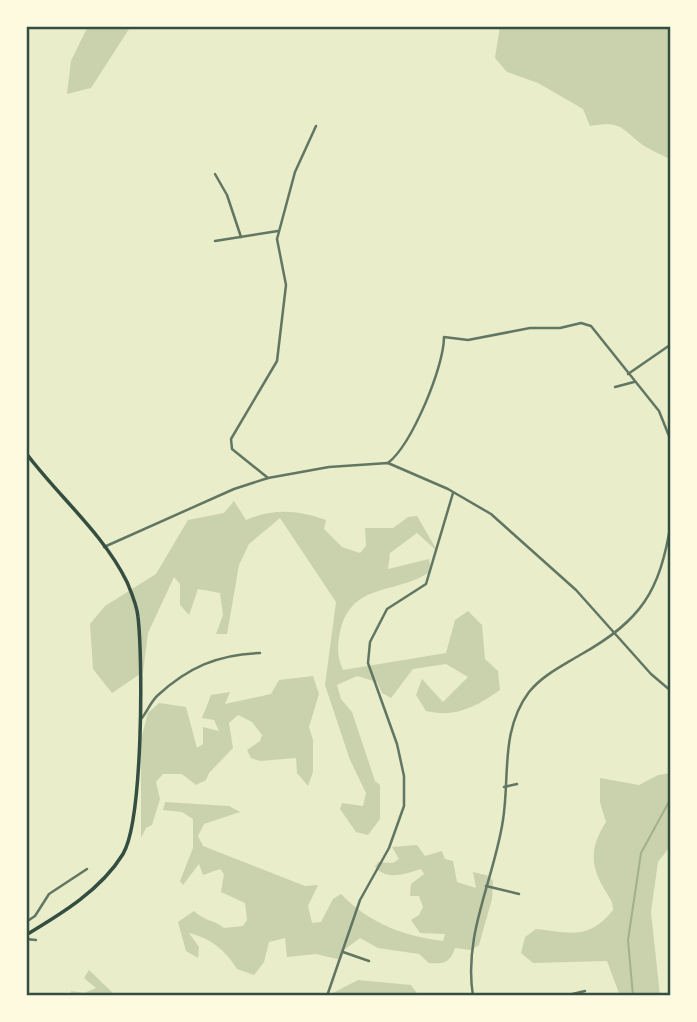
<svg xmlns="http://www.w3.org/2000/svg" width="697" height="1022" font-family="'DM Sans',sans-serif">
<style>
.green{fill:#cad2ad}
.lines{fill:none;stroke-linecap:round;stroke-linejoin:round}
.stream{stroke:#a3b18a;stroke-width:2}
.minor{stroke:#617663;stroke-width:2.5}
.secondary{stroke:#344e41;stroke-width:3.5}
.neatline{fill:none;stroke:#344e41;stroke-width:2.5}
</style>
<rect width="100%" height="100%" fill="#e9edc9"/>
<!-- green -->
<g class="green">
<polygon points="88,26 131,26 91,88 67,94 71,61"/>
<path d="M 500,26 L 671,26 L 671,160 C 661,154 649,150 640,143 C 620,126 619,121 590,126 L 583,109 L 538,83 L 507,72 L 495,58 Z"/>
<path d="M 234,501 L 246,520 C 274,508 298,510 326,520 L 324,529 L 342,547 L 360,553 L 366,546 L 365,528 L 393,528 L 408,517 L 417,516 L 438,552 L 417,533 L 390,553 L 388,569 L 429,559 L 431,571 C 398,595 351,581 340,632 C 337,647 337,656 343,670 L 446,653 L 455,620 L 468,611 L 482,625 L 485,659 L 498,671 L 500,690 C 476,707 455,718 426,711 L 416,695 L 422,679 L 443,702 L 468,677 L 446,664 L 413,669 L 391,698 L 382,693 L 377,682 L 357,676 L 337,685 L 341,699 L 352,712 L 375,781 L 380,785 L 380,819 L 368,835 L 356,832 L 340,809 L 342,803 L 363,806 L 366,793 L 350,760 L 325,685 L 336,602 L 280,518 L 249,544 L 239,565 L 227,634 L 216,634 L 223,615 L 220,593 L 198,589 L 189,615 L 180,605 L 180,584 L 174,577 L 148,633 L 143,672 L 112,693 L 93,669 L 90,624 L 105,606 L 156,574 L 188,520 L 224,513 Z"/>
<polygon points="313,676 319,694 309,727 313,740 313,772 308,786 297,773 296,758 260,761 251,758 247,750 260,741 262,735 252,722 238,715 229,723 233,748 209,773 206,780 196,785 182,774 163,774 156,782 160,799 152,825 146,828 141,838 141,739 148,713 159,703 186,707 197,748 203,744 203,727 219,731 214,720 202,718 211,695 230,692 225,704 271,694 279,680"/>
<path d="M 671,773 L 671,845 L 658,862 L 651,912 L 660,996 L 620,996 L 607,961 L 533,963 L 521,953 L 525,937 L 536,929 C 571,933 589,940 613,910 C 613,899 607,895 602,885 C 589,861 592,844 606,822 L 600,802 L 600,778 L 639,785 L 658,775 Z"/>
<path d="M 165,802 L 229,806 L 240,812 L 204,824 L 198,836 L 203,846 L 305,886 L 318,885 L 308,906 L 312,923 L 321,922 L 333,899 L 341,894 C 369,923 403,936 443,941 L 445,934 L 420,933 L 411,920 L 419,915 L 423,907 L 419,896 L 410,896 L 411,884 L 424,874 L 421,869 C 404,874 388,881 375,867 L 378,862 L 393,863 L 399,859 L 392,847 L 417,845 L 425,856 L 442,851 L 445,859 L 453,861 L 457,882 L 476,888 L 473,872 L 489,876 L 493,881 L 492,899 L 479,945 L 471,950 L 455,948 C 450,963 444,964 429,963 L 419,954 L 378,948 L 360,938 L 344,950 L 341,960 L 316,954 L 287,957 L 285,938 L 269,942 L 264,962 L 254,975 L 237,969 C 226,951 211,938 189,933 L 199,947 L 198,958 L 186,951 L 178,922 L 194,911 C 203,920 214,920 224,928 L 243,926 L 247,920 L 245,903 L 221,892 L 224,874 L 220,869 L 203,875 L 199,864 L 183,885 L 180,881 L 193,848 L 193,819 L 182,812 L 163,810 Z"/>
<polygon points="89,970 116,996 71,996 71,991 84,993 96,988 84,978"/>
<polygon points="358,980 411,985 419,996 327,996"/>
</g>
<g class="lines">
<!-- stream -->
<polyline class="stream" points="633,996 628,940 641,853 671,798"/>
<!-- minor -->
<g class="minor">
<polyline points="215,174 227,195 241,237"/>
<polyline points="215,241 278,231"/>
<polyline points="628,374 670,345"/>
<polyline points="615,387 634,382"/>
<path d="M 388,463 C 412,444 444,367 444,337 L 468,340 L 530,328 L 560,328 L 581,323 L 591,326 L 659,411 L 671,441"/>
<polyline points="268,478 232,449 231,439 277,361 286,285 277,239 295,172 316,126"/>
<polyline points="104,547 234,489 268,478 329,467 388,463 448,489 491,514 576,590 651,674 671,691"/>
<path d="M 141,719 C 147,712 150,703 157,696 C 187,668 218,654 260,653"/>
<polyline points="504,787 517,784"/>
<polyline points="486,886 519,894"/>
<polyline points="26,922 35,916 49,894 87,869"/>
<polyline points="26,939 36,940"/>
<polyline points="343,952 369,961"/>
<polyline points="327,996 360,900 389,848 404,806 404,776 397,744 368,663 370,642 387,609 426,584 453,493"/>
<path d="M 473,996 C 463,934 494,880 503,820 C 510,776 500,731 529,692 C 543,675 562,666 580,655 C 641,621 660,592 671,522"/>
<polyline points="564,996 585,991"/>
</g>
<!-- secondary -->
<path class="secondary" d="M 26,453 C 58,496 103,533 127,582 C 132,594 137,605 138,617 C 143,661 143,820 123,854 C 101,890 61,914 26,935"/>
</g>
<!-- border -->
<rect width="697" height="1022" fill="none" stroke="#fefae0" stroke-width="56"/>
<rect x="28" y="28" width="641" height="966" class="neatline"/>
</svg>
